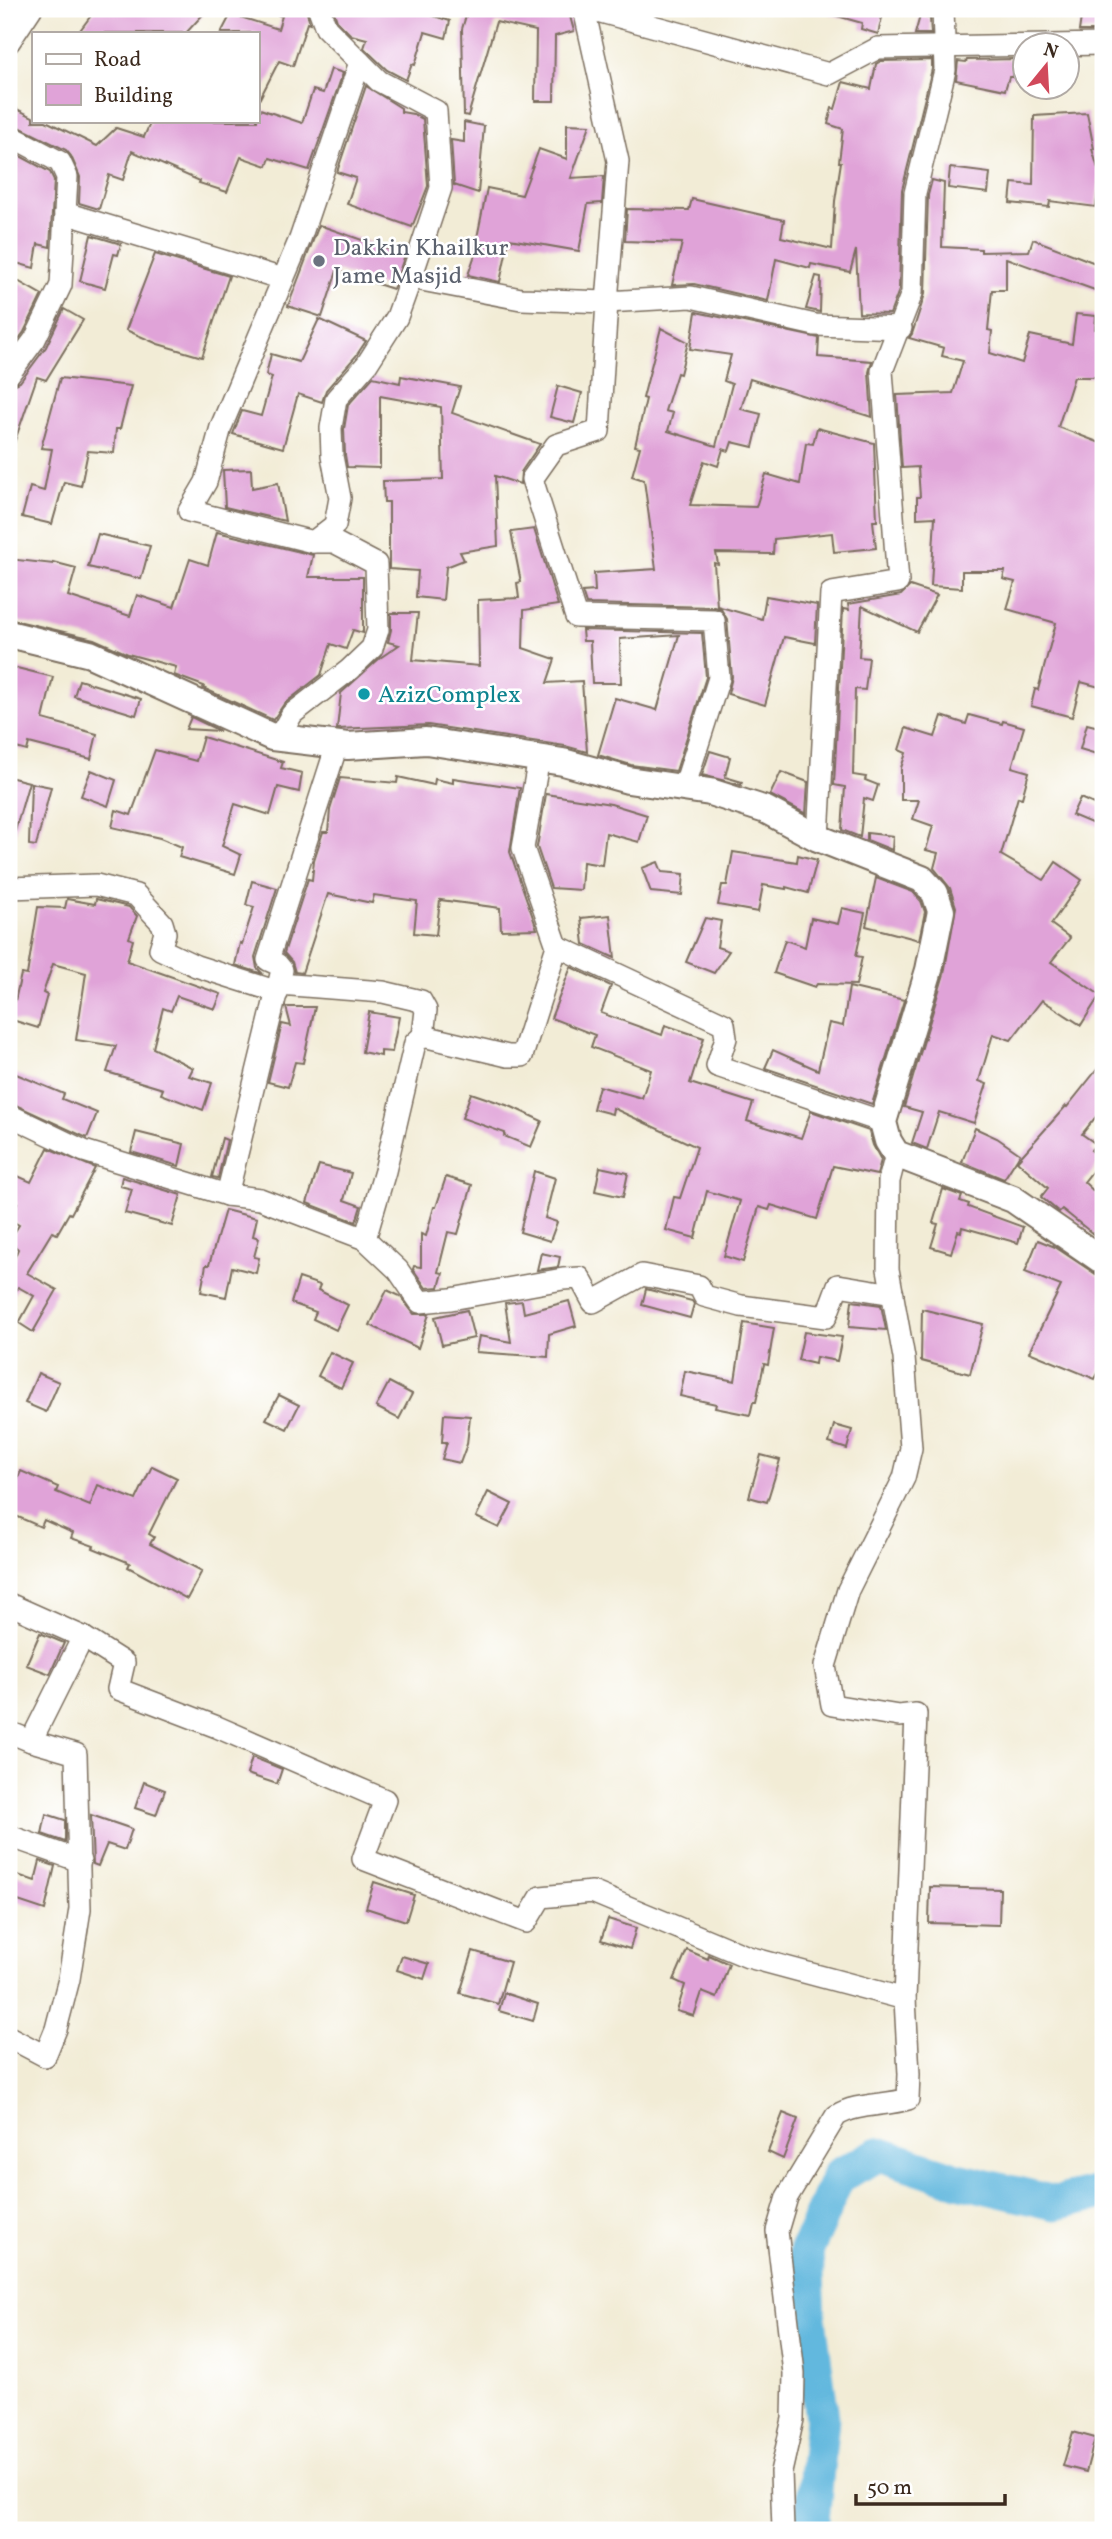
<svg xmlns="http://www.w3.org/2000/svg" width="1112" height="2539" font-family="Vollkorn,serif">
<style>
.lines{fill:none;stroke-linecap:round;stroke-linejoin:round}
.river{stroke:#62b8de;stroke-width:35}
.building{fill:#e0a3d8}
.minor-casing{stroke:#7b6e5e;stroke-width:24}
.tertiary-casing{stroke:#7b6e5e;stroke-width:30}
.minor{stroke:#fff;stroke-width:21}
.tertiary{stroke:#fff;stroke-width:26}
.worship-dot{fill:#6b7280;stroke:#fff;stroke-width:2.5}
.culture-dot{fill:#0f9aa8;stroke:#fff;stroke-width:2.5}
.labels{text-anchor:middle;stroke-width:5;stroke-linejoin:round;paint-order:stroke}
.worship-label{font-size:24px;fill:#5b616d;stroke:#fff;text-anchor:start}
.culture-label{font-size:24px;fill:#0d838f;stroke:#fff;text-anchor:start}
</style>
<rect width="100%" height="100%" fill="#fff"/>
<filter id="ink" filterUnits="userSpaceOnUse"><feTurbulence type="fractalNoise" baseFrequency=".0143" numOctaves="2"/><feDisplacementMap in="SourceGraphic" scale="14" xChannelSelector="R" yChannelSelector="G"/><feConvolveMatrix kernelMatrix="1 2 1 2 8 2 1 2 1" color-interpolation-filters="sRGB"/></filter>
<filter id="wash" filterUnits="userSpaceOnUse"><feTurbulence type="fractalNoise" baseFrequency=".00686" numOctaves="4" result="noise"/><feDisplacementMap in="SourceGraphic" scale="28" xChannelSelector="R" yChannelSelector="G"/><feGaussianBlur stdDeviation="1.57" result="paint"/><feColorMatrix in="noise" values="0 0 0 0 0 0 0 0 0 0 0 0 0 0 0 0 0 1.4 0 .05"/><feComposite in="paint" operator="in"/></filter>
<g filter="url(#wash)">
<rect width="100%" height="100%" fill="#f2ecd6"/>
<g class="lines">
<!-- river -->
<polyline class="river" points="811,2530 822,2418 809,2319 806,2252 838,2176 879,2154 958,2180 1055,2203 1103,2192"/>
</g>
<g id="blocks">
<!-- building -->
<g class="building">
<polygon points="96,9 208,9 186,33 78,33"/>
<polygon points="275,9 306,9 310,24 307,23 293,66 279,61 257,104 257,33 221,33 231,14 278,29 282,16 274,14"/>
<polygon points="333,9 433,9 431,15 450,21 446,38 425,32 415,65 412,64 406,80 387,70 364,48 367,39 351,35 337,21"/>
<polygon points="468,9 568,9 574,31 555,36 554,101 535,101 536,31 496,22 468,116 464,115 462,29"/>
<polygon points="831,9 884,9 878,34 861,29 862,23 830,14"/>
<polygon points="1082,11 1103,13 1103,31 1079,31"/>
<polygon points="920,16 930,18 931,34 915,34"/>
<polygon points="1017,59 1013,77 1009,77 1005,90 956,80 958,61 966,62 967,60"/>
<polygon points="932,60 932,69 902,190 899,290 890,314 859,313 856,250 850,272 811,264 810,268 776,259 768,301 694,284 672,285 682,243 625,241 627,209 689,210 692,199 784,220 781,237 832,249 835,201 841,162 839,162 843,129 828,124 832,108 835,109 843,82 871,89 876,64 881,61"/>
<polygon points="331,69 343,73 309,170 270,158 267,166 241,157 227,192 199,183 200,181 132,151 123,180 109,175 99,209 79,203 80,177 71,156 66,150 9,122 9,105 33,117 33,121 46,121 97,146 116,128 144,137 151,121 257,121 257,108 302,123 313,90 323,93"/>
<polygon points="366,86 401,108 401,112 413,114 423,119 428,186 412,227 347,204 356,178 337,172"/>
<polygon points="1087,113 1094,149 1092,149 1100,175 1096,207 1050,201 1049,207 1010,203 1012,183 1033,185 1034,116"/>
<polygon points="464,122 484,126 478,193 454,185 451,140 464,142"/>
<polygon points="567,124 590,125 571,178 604,176 602,203 588,204 579,251 509,239 500,282 468,275 477,249 475,248 487,188 522,195 539,149 567,159"/>
<polygon points="9,150 50,172 54,180 50,247 38,244 34,268 9,261"/>
<polygon points="950,168 990,173 988,193 948,188"/>
<polygon points="932,180 944,183 942,247 981,249 981,252 1029,251 1033,239 1103,266 1103,293 1006,258 1006,290 992,290 988,330 992,331 990,353 1022,363 1030,335 1072,344 1076,314 1096,316 1095,329 1103,331 1103,377 1074,377 1058,427 1103,444 1103,688 1081,682 1072,717 1031,706 1035,689 1038,690 1056,623 1007,609 1015,582 1003,579 1005,571 962,571 962,588 931,586 935,517 917,518 917,497 920,497 918,467 902,468 897,395 953,393 963,361 942,356 944,348 909,338 912,334 925,294 928,195"/>
<polygon points="319,225 405,255 393,289 337,271 322,317 288,306"/>
<polygon points="91,235 121,244 118,255 114,254 105,288 80,281"/>
<polygon points="155,254 229,276 202,357 158,344 126,330"/>
<polygon points="9,276 42,295 24,332 9,352"/>
<polygon points="816,276 821,277 820,312 806,309"/>
<polygon points="64,309 83,320 46,380 37,377 11,452 9,451 9,387 20,382 46,347"/>
<polygon points="696,312 819,338 818,357 872,361 869,372 872,417 750,379 741,409 761,414 753,447 732,442 729,451 723,449 718,466 704,461 690,505 756,507 766,474 800,484 806,443 813,444 817,428 874,443 877,521 873,521 876,548 834,552 832,533 774,539 773,554 716,553 718,564 714,563 717,606 762,619 766,596 817,605 815,643 784,637 765,705 728,694 732,677 727,619 721,609 714,607 586,604 582,592 595,591 594,573 656,569 644,480 632,476 640,447 635,446 646,399 643,398 661,328 688,342 680,374 677,373 665,411 673,413 668,431 716,446 732,384 724,381 731,355 690,349"/>
<polygon points="319,319 366,341 356,356 326,390 322,402 298,394 283,448 233,434 242,411 261,416 272,377 266,375 271,354 299,362"/>
<polygon points="401,376 460,387 452,413 540,444 521,472 520,484 495,476 498,546 460,552 464,560 446,567 443,600 416,597 418,571 389,569 389,502 384,502 383,481 443,479 441,407 380,396 380,468 347,467 345,455 344,429 348,405 373,377 400,383"/>
<polygon points="60,378 131,386 120,429 116,429 114,453 88,451 81,486 64,482 52,524 22,517 30,487 44,491 52,449 41,448"/>
<polygon points="558,386 582,393 574,423 550,417"/>
<polygon points="251,469 252,488 278,483 285,521 225,507 223,470"/>
<polygon points="534,529 558,605 524,610 523,648 555,659 547,683 582,681 587,752 565,746 428,725 337,729 341,693 380,658 399,645 388,642 391,630 391,613 418,613 413,660 479,666 478,600 519,598 517,583 521,582 511,532"/>
<polygon points="217,532 313,555 308,577 363,577 363,633 353,630 346,649 331,644 321,675 284,704 273,720 203,688 204,686 174,675 176,667 128,654 94,639 9,619 9,559 53,564 53,562 76,568 68,596 130,616 137,595 174,607 190,559 208,565"/>
<polygon points="98,534 150,546 141,579 88,567"/>
<polygon points="910,586 937,595 917,632 862,606 859,657 869,658 865,690 855,689 853,775 866,777 865,780 878,785 873,801 864,798 860,837 842,830 845,787 834,785 843,609 849,610 848,604 901,595"/>
<polygon points="582,630 702,633 706,677 676,771 631,765 598,755 615,698 657,710 679,635 620,639 621,683 592,683 590,641 583,641"/>
<polygon points="9,666 53,677 43,719 97,734 91,759 29,743 27,751 9,746"/>
<polygon points="79,680 141,699 136,715 74,696"/>
<polygon points="969,715 1002,724 1003,721 1024,727 1012,767 1029,772 1022,798 1018,797 1001,855 1044,880 1056,862 1082,880 1051,924 1070,938 1051,962 1100,995 1081,1025 1042,1000 1011,1040 993,1034 979,1081 987,1084 974,1123 939,1112 927,1149 912,1143 922,1112 904,1107 944,974 956,907 950,888 934,868 938,853 926,850 933,826 913,819 919,800 901,800 901,768 906,753 899,750 906,728 935,737 942,716 966,724"/>
<polygon points="191,717 220,731 186,729"/>
<polygon points="1087,724 1103,728 1103,756 1080,749"/>
<polygon points="203,737 283,762 281,768 302,773 299,792 278,787 270,815 235,804 222,846 241,855 235,874 179,857 182,847 160,838 112,827 116,810 131,815 155,750 196,761"/>
<polygon points="710,751 730,757 725,777 742,782 741,785 702,775"/>
<polygon points="91,770 116,780 108,806 81,796"/>
<polygon points="781,772 808,782 806,814 770,795"/>
<polygon points="9,777 29,782 13,838 9,837"/>
<polygon points="398,777 434,785 435,779 453,783 453,778 520,788 510,852 537,929 501,930 500,908 440,900 436,935 414,933 417,901 374,895 372,903 328,894 302,973 295,972 292,962 284,953 308,879 312,880 314,860 323,832 328,832 330,810 340,778 397,783"/>
<polygon points="31,783 51,787 36,846 29,845"/>
<polygon points="546,794 611,804 647,815 639,842 606,833 602,865 583,862 581,890 551,888 537,847"/>
<polygon points="1080,798 1103,808 1103,828 1072,815"/>
<polygon points="867,833 893,836 892,850 867,840"/>
<polygon points="733,852 797,862 798,855 817,860 808,893 786,887 786,889 763,885 758,912 718,905 722,885 727,885"/>
<polygon points="658,862 662,872 684,874 682,895 651,892 642,868"/>
<polygon points="876,878 913,892 921,901 925,912 919,940 866,926"/>
<polygon points="252,881 277,888 255,957 257,968 263,974 235,965 240,943 242,944 254,907 246,905"/>
<polygon points="67,899 95,904 96,899 129,907 137,916 129,938 133,940 127,961 221,994 215,1009 177,996 171,1011 163,1008 153,1048 193,1068 189,1076 212,1083 203,1110 161,1094 163,1089 107,1072 116,1046 76,1040 86,973 53,964 43,993 47,995 38,1028 9,1019 9,999 15,1001 21,974 27,975 38,907 65,908"/>
<polygon points="842,908 865,913 856,956 862,957 856,985 817,984 815,987 774,973 785,940 805,947 811,918 838,924"/>
<polygon points="610,915 615,958 584,944 581,918"/>
<polygon points="705,918 721,921 717,947 729,951 714,973 686,962"/>
<polygon points="571,967 611,986 601,1013 662,1035 665,1025 704,1038 690,1083 753,1103 747,1121 801,1138 811,1111 869,1131 873,1145 881,1160 877,1175 833,1166 817,1219 771,1205 769,1210 759,1207 743,1262 724,1256 740,1201 707,1191 695,1238 666,1230 674,1197 680,1198 697,1147 613,1108 612,1114 593,1109 599,1086 642,1098 651,1070 591,1047 595,1035 551,1018"/>
<polygon points="849,987 904,1000 872,1104 765,1068 773,1050 818,1070 829,1023 843,1026"/>
<polygon points="286,1007 315,1007 303,1063 295,1062 288,1087 268,1082 282,1024 291,1026"/>
<polygon points="369,1012 399,1017 392,1052 381,1051 381,1056 362,1052"/>
<polygon points="1103,1062 1103,1108 1082,1134 1096,1144 1091,1150 1102,1159 1084,1182 1103,1200 1103,1242 1062,1209 1059,1212 1041,1197 1048,1188 1017,1161 1066,1106 1067,1107"/>
<polygon points="9,1071 64,1094 62,1099 97,1113 87,1138 9,1102"/>
<polygon points="471,1093 512,1107 542,1121 531,1147 504,1136 505,1133 462,1118"/>
<polygon points="975,1128 997,1138 1020,1154 1004,1179 962,1162"/>
<polygon points="136,1132 184,1144 179,1166 131,1152"/>
<polygon points="222,1138 227,1140 218,1178 212,1177"/>
<polygon points="48,1148 95,1168 71,1214 69,1213 57,1234 52,1232 27,1273 57,1290 33,1332 19,1323 34,1296 18,1287 9,1301 9,1263 12,1264 18,1249 9,1241 19,1225 9,1219 17,1203 9,1199 9,1172 31,1182"/>
<polygon points="319,1165 351,1173 344,1200 361,1206 356,1222 307,1203"/>
<polygon points="600,1167 628,1173 623,1197 595,1191"/>
<polygon points="534,1171 555,1178 545,1218 557,1222 550,1241 520,1232"/>
<polygon points="122,1177 181,1195 172,1226 125,1213 132,1189 120,1186"/>
<polygon points="446,1177 472,1185 458,1234 448,1232 438,1272 443,1273 439,1287 426,1288 413,1269 414,1266 421,1267 421,1234 426,1236 434,1207 436,1207"/>
<polygon points="943,1189 962,1196 960,1201 969,1204 968,1207 1023,1227 1018,1243 962,1227 961,1232 958,1231 951,1253 931,1247 938,1224 933,1223"/>
<polygon points="225,1210 257,1218 253,1236 259,1238 254,1257 259,1258 256,1273 232,1267 226,1297 201,1292 206,1265 209,1265"/>
<polygon points="1038,1240 1055,1247 1103,1279 1103,1364 1095,1379 1029,1352 1061,1286 1025,1272"/>
<polygon points="541,1253 560,1257 558,1267 537,1270"/>
<polygon points="299,1278 320,1285 318,1290 348,1305 336,1330 313,1319 316,1312 291,1303"/>
<polygon points="646,1289 692,1301 694,1304 690,1318 642,1305"/>
<polygon points="387,1290 400,1296 414,1314 429,1314 418,1348 370,1325"/>
<polygon points="522,1301 524,1313 569,1301 576,1326 549,1334 548,1357 476,1352 479,1336 511,1342 505,1303"/>
<polygon points="852,1301 881,1305 886,1330 849,1327"/>
<polygon points="922,1309 983,1324 970,1374 921,1361"/>
<polygon points="467,1310 474,1338 442,1345 435,1317"/>
<polygon points="744,1323 774,1328 768,1365 764,1364 756,1402 753,1402 750,1415 715,1408 716,1404 680,1396 685,1371 735,1381"/>
<polygon points="804,1332 842,1337 837,1361 816,1357 815,1364 798,1360"/>
<polygon points="330,1352 353,1363 341,1388 318,1376"/>
<polygon points="38,1373 59,1382 46,1412 25,1403"/>
<polygon points="389,1382 412,1394 399,1419 376,1407"/>
<polygon points="279,1395 299,1405 287,1429 266,1419"/>
<polygon points="444,1414 470,1416 467,1444 460,1463 442,1459 447,1442 442,1442"/>
<polygon points="834,1425 852,1430 847,1449 829,1443"/>
<polygon points="761,1455 780,1460 767,1502 749,1497"/>
<polygon points="152,1466 177,1478 149,1534 154,1537 150,1544 202,1571 187,1599 128,1567 130,1563 93,1548 94,1546 71,1538 73,1533 44,1520 41,1527 9,1513 9,1499 21,1471 58,1487 56,1492 90,1506 98,1485 136,1500"/>
<polygon points="488,1492 512,1504 499,1528 476,1517"/>
<polygon points="40,1633 64,1643 50,1674 26,1665"/>
<polygon points="252,1757 282,1769 277,1784 247,1774"/>
<polygon points="144,1782 165,1790 156,1815 135,1808"/>
<polygon points="46,1814 65,1820 65,1842 42,1834"/>
<polygon points="91,1815 132,1829 125,1850 107,1844 98,1866 93,1864"/>
<polygon points="40,1861 55,1866 45,1910 9,1898 9,1872 35,1881"/>
<polygon points="374,1882 414,1895 406,1921 366,1908"/>
<polygon points="930,1887 1000,1889 999,1925 929,1923"/>
<polygon points="608,1919 636,1928 630,1949 601,1940"/>
<polygon points="687,1950 708,1959 709,1955 729,1964 717,1998 702,1992 694,2016 677,2011 685,1985 674,1980"/>
<polygon points="473,1951 510,1962 498,2004 460,1993"/>
<polygon points="402,1956 429,1964 424,1979 397,1970"/>
<polygon points="504,1993 538,2004 533,2021 499,2011"/>
<polygon points="783,2113 798,2119 783,2159 768,2152"/>
<polygon points="1073,2432 1095,2438 1086,2472 1063,2466"/>
</g>
</g>
</g>
<g filter="url(#ink)">
<use href="#blocks" fill-opacity="0" stroke="#7b6e5e" stroke-width="2"/>
<g class="lines">
<defs>
<g id="minor">
<polyline points="319,9 326,28 379,81 436,111 441,188 411,278 521,299 607,302 599,431 556,445 532,479 576,617 714,620 719,678 684,788"/>
<polyline points="584,9 618,161 607,302 691,297 815,325 901,328"/>
<polyline points="590,9 829,74 878,48 1103,44"/>
<polyline points="9,42 31,9"/>
<polyline points="9,135 60,162 67,177 61,285 35,339 9,374"/>
<polyline points="65,213 283,279"/>
<polyline points="313,542 335,525 340,498 332,456 331,428 336,399 367,364 397,317 411,278"/>
<polyline points="272,737 283,730 292,714 349,670 372,648 378,630 376,564 334,542 313,542 189,511 206,482 221,427 300,239 360,62"/>
<polyline points="539,758 523,848 557,946 724,1024 726,1038 717,1066 883,1122"/>
<polyline points="818,838 831,593 898,582 882,371 912,293 915,193 945,70 943,9"/>
<polyline points="9,888 96,885 136,895 162,923 165,933 160,949 196,966 278,992"/>
<polyline points="279,984 383,992 421,1001 426,1010 423,1036"/>
<polyline points="9,1115 84,1151 227,1195 260,1199 365,1239 398,1270 420,1302 451,1299 563,1279 580,1278 593,1302 642,1275 699,1286 704,1296 741,1306 826,1317 838,1285 893,1294"/>
<polyline points="227,1195 282,970 277,964 268,960 337,745"/>
<polyline points="365,1239 385,1171 415,1043 423,1036 508,1056 522,1056 557,946"/>
<polyline points="9,1604 83,1637 124,1663 118,1689 217,1727 385,1800 363,1859 526,1922 541,1897 592,1892 748,1957 905,1999 916,1714 899,1716 832,1705 825,1666 848,1590 904,1478 911,1448 904,1358 888,1269 889,1181 896,1154"/>
<polyline points="9,1732 31,1741"/>
<polyline points="9,1836 80,1861"/>
<polyline points="9,2037 45,2056 56,2029 69,1979 80,1909 76,1754 31,1741 83,1637"/>
<path d="M 783,2530 L 781,2472 L 793,2419 L 794,2373 L 777,2231 L 787,2197 L 836,2116 C 856,2103 885,2106 908,2099 L 909,2074 L 905,1999"/>
</g>
<polyline id="tertiary" points="9,634 90,654 272,737 348,746 426,741 563,762 628,780 710,792 766,810 818,838 922,879 935,893 941,911 929,970 883,1122 888,1141 896,1154 1013,1199 1103,1261"/>
</defs>
<!-- minor casing -->
<use href="#minor" class="minor-casing"/>
<!-- tertiary casing -->
<use href="#tertiary" class="tertiary-casing"/>
<!-- minor -->
<use href="#minor" class="minor"/>
<!-- tertiary -->
<use href="#tertiary" class="tertiary"/>
</g>
</g>
<!-- markers -->
<circle class="worship-dot" cx="319" cy="261" r="7"/>
<circle class="culture-dot" cx="364" cy="694" r="7"/>
<g class="labels">
<!-- worship labels -->
<g class="worship-label">
<text x="333" y="255">Dakkin Khailkur<tspan x="333" dy="28">Jame Masjid</tspan></text>
</g>
<!-- culture labels -->
<g class="culture-label">
<text x="378" y="702">AzizComplex</text>
</g>
</g>
<!-- margin -->
<rect width="1112" height="2539" fill="none" stroke="#fff" stroke-width="35"/>
<!-- legend -->
<rect x="32" y="32" width="228" height="91" fill="#ffffff" stroke="#b1aaa5" stroke-width="2"/>
<rect x="46" y="54" width="35" height="10" fill="#ffffff" stroke="#b1aaa5" stroke-width="2"/>
<text x="94" y="66" font-size="21" fill="#3b2a1e">Road</text>
<rect x="46" y="84" width="35" height="21" fill="#e0a3d8" stroke="#b1aaa5" stroke-width="2"/>
<text x="94" y="102" font-size="21" fill="#3b2a1e">Building</text>
<!-- north arrow -->
<g transform="translate(1046 66) rotate(18)"><circle r="33" fill="#ffffff" stroke="#b1aaa5" stroke-width="2"/>
<path d="M0-5L12 26L0 18L-12 26Z" fill="#d1495b"/>
<text y="-10" font-size="19" font-weight="bold" text-anchor="middle" fill="#3b2a1e">N</text>
</g>
<!-- scale -->
<path d="M856 2494v10h149v-10" fill="none" stroke="#3b2a1e" stroke-width="3.5"/>
<text x="867" y="2494" font-size="21" fill="#3b2a1e" stroke="#ffffff" stroke-width="5" paint-order="stroke">50 m</text>
</svg>
